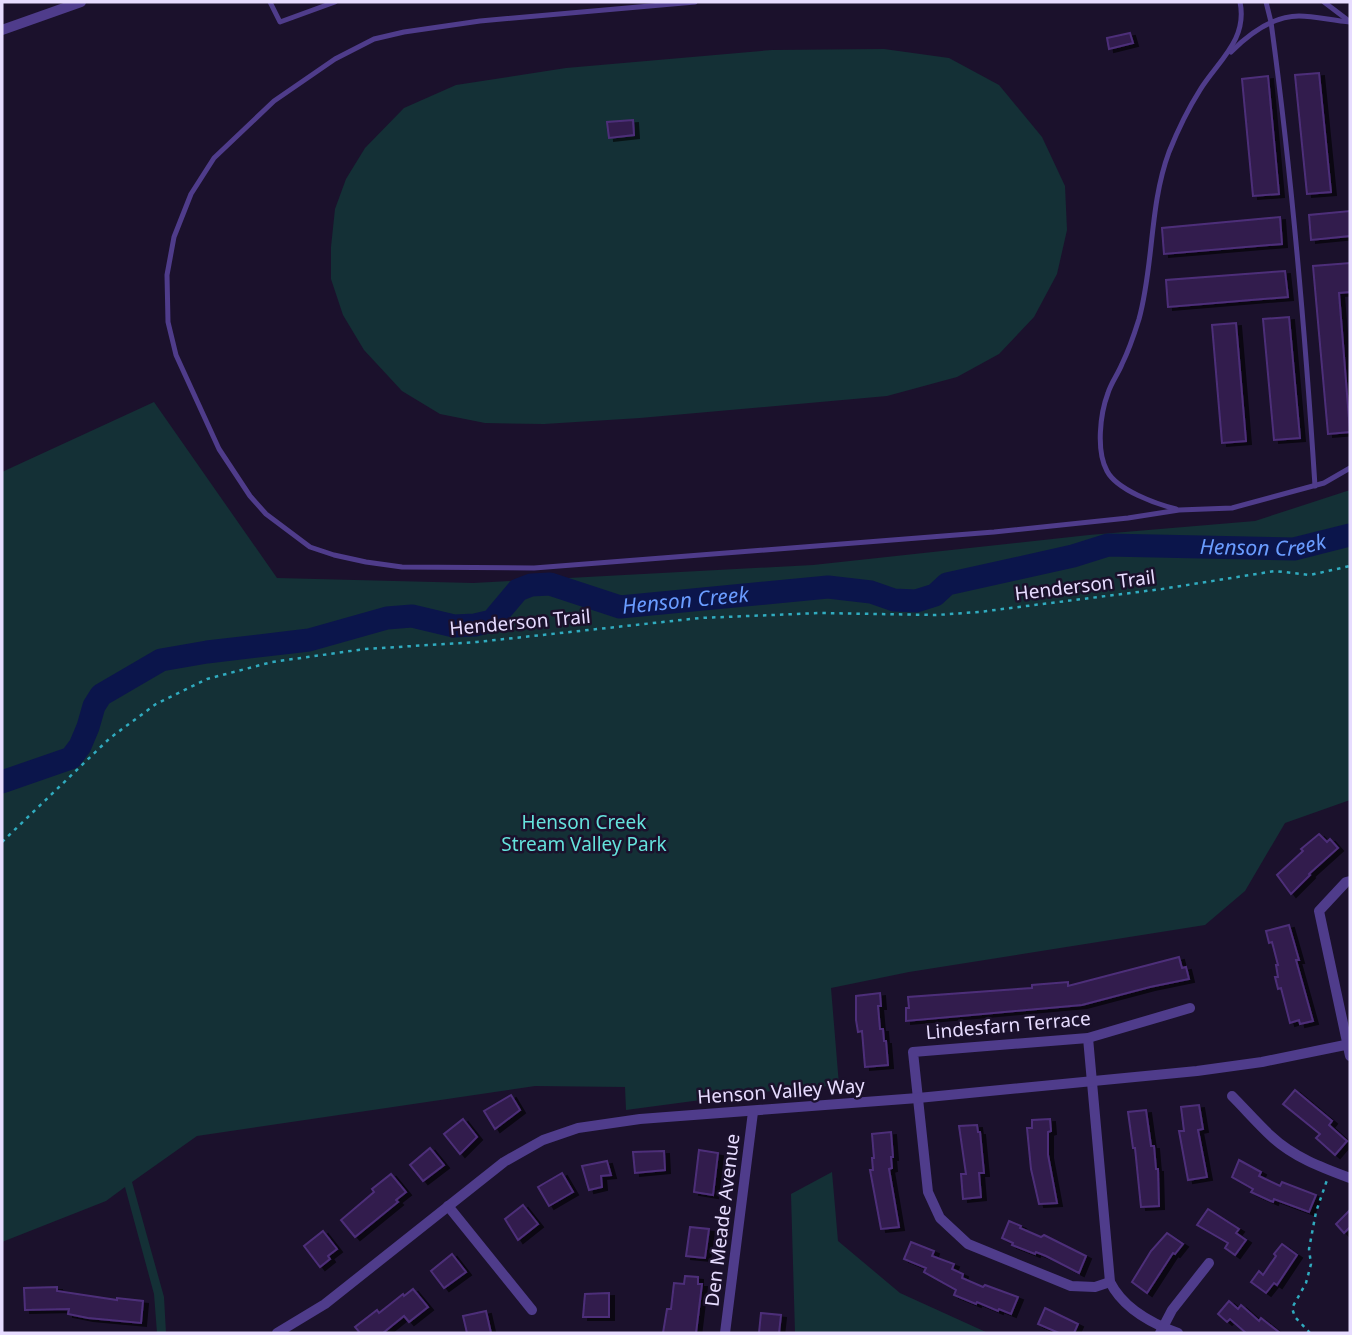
<svg xmlns="http://www.w3.org/2000/svg" width="1352" height="1335" font-family="'Noto Sans',sans-serif">
<style>
.green{fill:#143036}
.lines{fill:none;stroke-linecap:round;stroke-linejoin:round}
.river{stroke:#0b154b;stroke-width:23}
.building{fill:#301d4d;stroke:#4d2f79;stroke-width:2;filter:url(#shadow)}
.path{stroke:#30abbf;stroke-width:2.5;stroke-dasharray:3.5 5;stroke-linecap:butt}
.lane{stroke:#4f3c8b;stroke-width:5}
.street{stroke:#4f3c8b;stroke-width:10}
.labels{text-anchor:middle;stroke-width:5;stroke-linejoin:round;paint-order:stroke}
.street-label{font-size:19px;fill:#e7dcff;stroke:#1b112c}
.park-label{font-size:19px;fill:#65e2dc;stroke:#1b112c}
.water-label{font-size:21px;font-style:italic;fill:#6a9cff;stroke:#1b112c}
</style>
<defs>
<filter id="shadow"><feDropShadow dx="5" dy="3" stdDeviation="0" flood-color="#0009"/></filter>
</defs>
<rect width="100%" height="100%" fill="#1b112c"/>
<!-- green -->
<g class="green">
<polygon points="884,49 949,58 999,85 1042,137 1065,186 1067,230 1057,274 1034,317 999,354 957,377 887,396 640,418 544,424 485,423 440,414 402,391 364,350 343,315 331,279 331,247 335,209 346,179 365,148 404,108 456,85 566,68 772,50"/>
<polygon points="154,402 277,578 473,583 813,565 1089,535 1255,521 1350,490 1350,800 1285,823 1245,891 1205,925 909,972 831,988 839,1085 761,1092 626,1110 625,1087 535,1086 197,1136 132,1182 164,1297 166,1333 157,1333 154,1294 125,1187 106,1201 2,1242 2,472"/>
<polygon points="832,1172 838,1241 900,1293 988,1333 795,1333 791,1194"/>
</g>
<g class="lines">
<!-- river -->
<path class="river" id="s1" d="M 2,782 L 71,758 L 80,746 L 88,727 L 94,706 L 101,695 L 161,660 L 207,652 L 309,640 L 387,618 L 412,616 L 454,626 L 475,625 L 492,621 L 518,590 L 531,585 L 550,584 L 620,607 L 828,587 L 871,592 L 894,600 L 916,601 L 935,595 L 947,584 L 1073,556 L 1108,545 L 1294,549 L 1350,535"/>
</g>
<!-- building -->
<g class="building">
<polygon points="1130,33 1133,43 1109,49 1107,38"/>
<polygon points="1319,73 1331,192 1307,194 1295,75"/>
<polygon points="1268,76 1279,194 1253,196 1242,79"/>
<polygon points="633,120 634,135 609,138 607,122"/>
<polygon points="1350,211 1350,236 1311,240 1309,215"/>
<polygon points="1280,217 1282,244 1164,254 1162,228"/>
<polygon points="1350,263 1350,292 1339,293 1350,432 1328,434 1313,266"/>
<polygon points="1285,271 1288,297 1168,307 1166,280"/>
<polygon points="1289,317 1300,438 1274,440 1263,319"/>
<polygon points="1236,323 1246,441 1222,443 1212,325"/>
<polygon points="1319,834 1327,842 1330,839 1338,848 1309,874 1310,875 1291,894 1277,875 1303,851 1301,849"/>
<polygon points="1289,925 1299,960 1296,960 1313,1021 1300,1024 1299,1020 1290,1023 1281,988 1278,989 1275,977 1278,977 1276,965 1278,965 1272,942 1269,943 1266,931"/>
<polygon points="1179,957 1182,968 1186,967 1189,979 1150,987 1082,1005 906,1021 906,1008 909,1008 908,997 1032,988 1032,985 1068,982 1068,986"/>
<polygon points="880,993 881,1006 878,1006 880,1029 883,1029 884,1041 886,1041 888,1065 865,1067 862,1031 858,1032 856,1020 856,996"/>
<polygon points="1295,1090 1332,1121 1329,1125 1347,1141 1335,1155 1316,1138 1320,1134 1283,1104"/>
<polygon points="511,1095 520,1110 495,1129 484,1111"/>
<polygon points="1199,1105 1203,1129 1198,1130 1207,1177 1188,1180 1179,1131 1184,1131 1181,1107"/>
<polygon points="1146,1110 1151,1146 1154,1146 1156,1169 1158,1169 1159,1206 1141,1207 1135,1148 1133,1148 1128,1112"/>
<polygon points="463,1119 477,1137 460,1154 444,1134"/>
<polygon points="1050,1119 1051,1131 1048,1132 1048,1155 1057,1203 1039,1204 1031,1169 1027,1128 1032,1128 1032,1120"/>
<polygon points="977,1125 978,1132 980,1132 984,1173 979,1173 981,1197 963,1199 961,1174 966,1174 959,1126"/>
<polygon points="891,1132 893,1157 891,1157 892,1168 889,1169 899,1227 881,1229 870,1170 873,1170 872,1158 874,1158 872,1134"/>
<polygon points="430,1148 444,1165 423,1181 410,1165"/>
<polygon points="699,1150 718,1153 713,1195 694,1192"/>
<polygon points="664,1151 665,1170 635,1173 633,1152"/>
<polygon points="1239,1160 1261,1172 1259,1176 1280,1186 1282,1182 1316,1195 1309,1212 1274,1199 1273,1202 1251,1192 1253,1189 1232,1177"/>
<polygon points="607,1161 611,1175 601,1176 602,1187 589,1190 582,1166"/>
<polygon points="562,1173 573,1192 549,1206 538,1187"/>
<polygon points="391,1174 406,1192 396,1200 398,1202 355,1237 341,1220 374,1192 372,1189"/>
<polygon points="523,1205 538,1224 518,1240 505,1219"/>
<polygon points="1208,1209 1239,1229 1236,1233 1246,1240 1235,1255 1225,1248 1228,1243 1197,1225"/>
<polygon points="1350,1210 1350,1227 1344,1233 1336,1224"/>
<polygon points="1009,1221 1021,1226 1020,1228 1041,1237 1044,1235 1086,1256 1079,1273 1046,1256 1036,1252 1035,1254 1012,1245 1013,1243 1002,1238"/>
<polygon points="690,1227 709,1229 705,1258 686,1256"/>
<polygon points="323,1231 337,1249 328,1256 330,1259 320,1267 304,1246"/>
<polygon points="1167,1233 1183,1244 1175,1254 1173,1253 1147,1293 1132,1282 1151,1251"/>
<polygon points="911,1242 934,1251 932,1256 954,1264 952,1269 963,1274 962,1278 983,1287 985,1285 1018,1297 1011,1314 999,1309 998,1311 977,1302 976,1304 954,1295 956,1290 924,1272 926,1268 904,1259"/>
<polygon points="1282,1244 1297,1255 1277,1285 1274,1283 1266,1293 1251,1282 1259,1271 1263,1275 1276,1256 1274,1254"/>
<polygon points="452,1254 466,1272 444,1288 431,1271"/>
<polygon points="685,1276 698,1277 698,1284 702,1284 696,1333 663,1333 667,1309 671,1309 674,1283 684,1284"/>
<polygon points="57,1287 57,1291 117,1300 117,1298 143,1301 141,1323 88,1318 68,1314 69,1309 25,1310 24,1288"/>
<polygon points="413,1289 428,1307 409,1322 404,1316 383,1333 360,1333 355,1327 377,1310 379,1313 403,1294 404,1296"/>
<polygon points="609,1293 609,1317 583,1317 585,1294"/>
<polygon points="1229,1301 1238,1309 1241,1305 1259,1321 1261,1318 1280,1333 1246,1333 1230,1319 1227,1322 1218,1314"/>
<polygon points="1045,1308 1078,1324 1074,1333 1059,1333 1038,1324"/>
<polygon points="486,1311 491,1333 467,1333 463,1316"/>
<polygon points="761,1313 781,1315 779,1333 759,1333"/>
</g>
<g class="lines">
<!-- path -->
<g class="path">
<polyline points="2,842 110,738 156,704 207,679 272,662 365,649 477,642 700,618 820,613 936,615 979,612 1162,589 1275,571 1310,575 1350,566"/>
<polyline points="1310,1333 1295,1317 1292,1308 1306,1283 1311,1264 1309,1249 1316,1212 1327,1180"/>
</g>
<!-- lane -->
<g class="lane">
<polyline points="270,2 280,22 335,2"/>
<polyline points="695,2 480,21 404,32 374,39 335,59 274,101 214,158 191,194 174,237 167,275 168,322 176,355 219,449 250,496 266,514 310,547 334,555 366,562 402,567 534,568 994,532 1128,518 1179,510 1232,508 1324,483 1350,468"/>
<path d="M 1266,2 L 1271,22 C 1292,176 1305,330 1315,486"/>
<polyline points="1324,2 1349,21"/>
<path d="M 1231,52 C 1249,34 1273,16 1299,16 C 1316,16 1333,21 1350,22"/>
<path d="M 1176,509 C 1156,504 1117,490 1107,471 C 1096,451 1100,414 1108,393 C 1111,383 1118,374 1122,364 C 1129,350 1134,335 1139,319 C 1154,265 1149,206 1169,152 C 1177,132 1188,109 1200,90 C 1217,62 1248,40 1240,2"/>
</g>
<!-- street -->
<g class="street">
<polyline points="2,30 81,2"/>
<polyline points="1350,881 1346,882 1319,911 1350,1056"/>
<path d="M 1088,1038 L 1110,1282 C 1123,1308 1150,1323 1178,1333"/>
<path d="M 1232,1096 C 1245,1109 1258,1124 1271,1136 C 1293,1157 1323,1168 1350,1178"/>
<polyline points="448,1206 532,1310"/>
<polyline points="1110,1282 1095,1287 1071,1286 968,1244 940,1218 928,1192 913,1052 1088,1038 1190,1008"/>
<polyline points="277,1333 325,1304 504,1162 543,1140 578,1128 640,1119 918,1098 1197,1071 1262,1062 1350,1044"/>
<polyline points="725,1333 753,1112"/>
<polyline points="1160,1333 1172,1310 1209,1263"/>
</g>
</g>
<g class="labels">
<!-- street labels -->
<g class="street-label">
<text transform="translate(1085 585) rotate(-7)" y="7">Henderson Trail</text>
<text transform="translate(520 622) rotate(-5)" y="7">Henderson Trail</text>
<text transform="translate(1008 1025) rotate(-5)" y="7">Lindesfarn Terrace</text>
<text transform="translate(781 1091) rotate(-4)" y="7">Henson Valley Way</text>
<text transform="translate(722 1220) rotate(-83)" y="7">Den Meade Avenue</text>
</g>
<!-- park labels -->
<g class="park-label">
<text x="584" y="829">Henson Creek<tspan x="584" dy="22">Stream Valley Park</tspan></text>
</g>
<!-- water labels -->
<g class="water-label">
<text dy="7" stroke="none"><textPath href="#s1" startOffset="1353">Henson Creek</textPath></text>
<text dy="7" stroke="none"><textPath href="#s1" startOffset="763">Henson Creek</textPath></text>
</g>
</g>
<!-- border -->
<rect width="1352" height="1335" fill="none" stroke="#e7dcff" stroke-width="7"/>
</svg>
